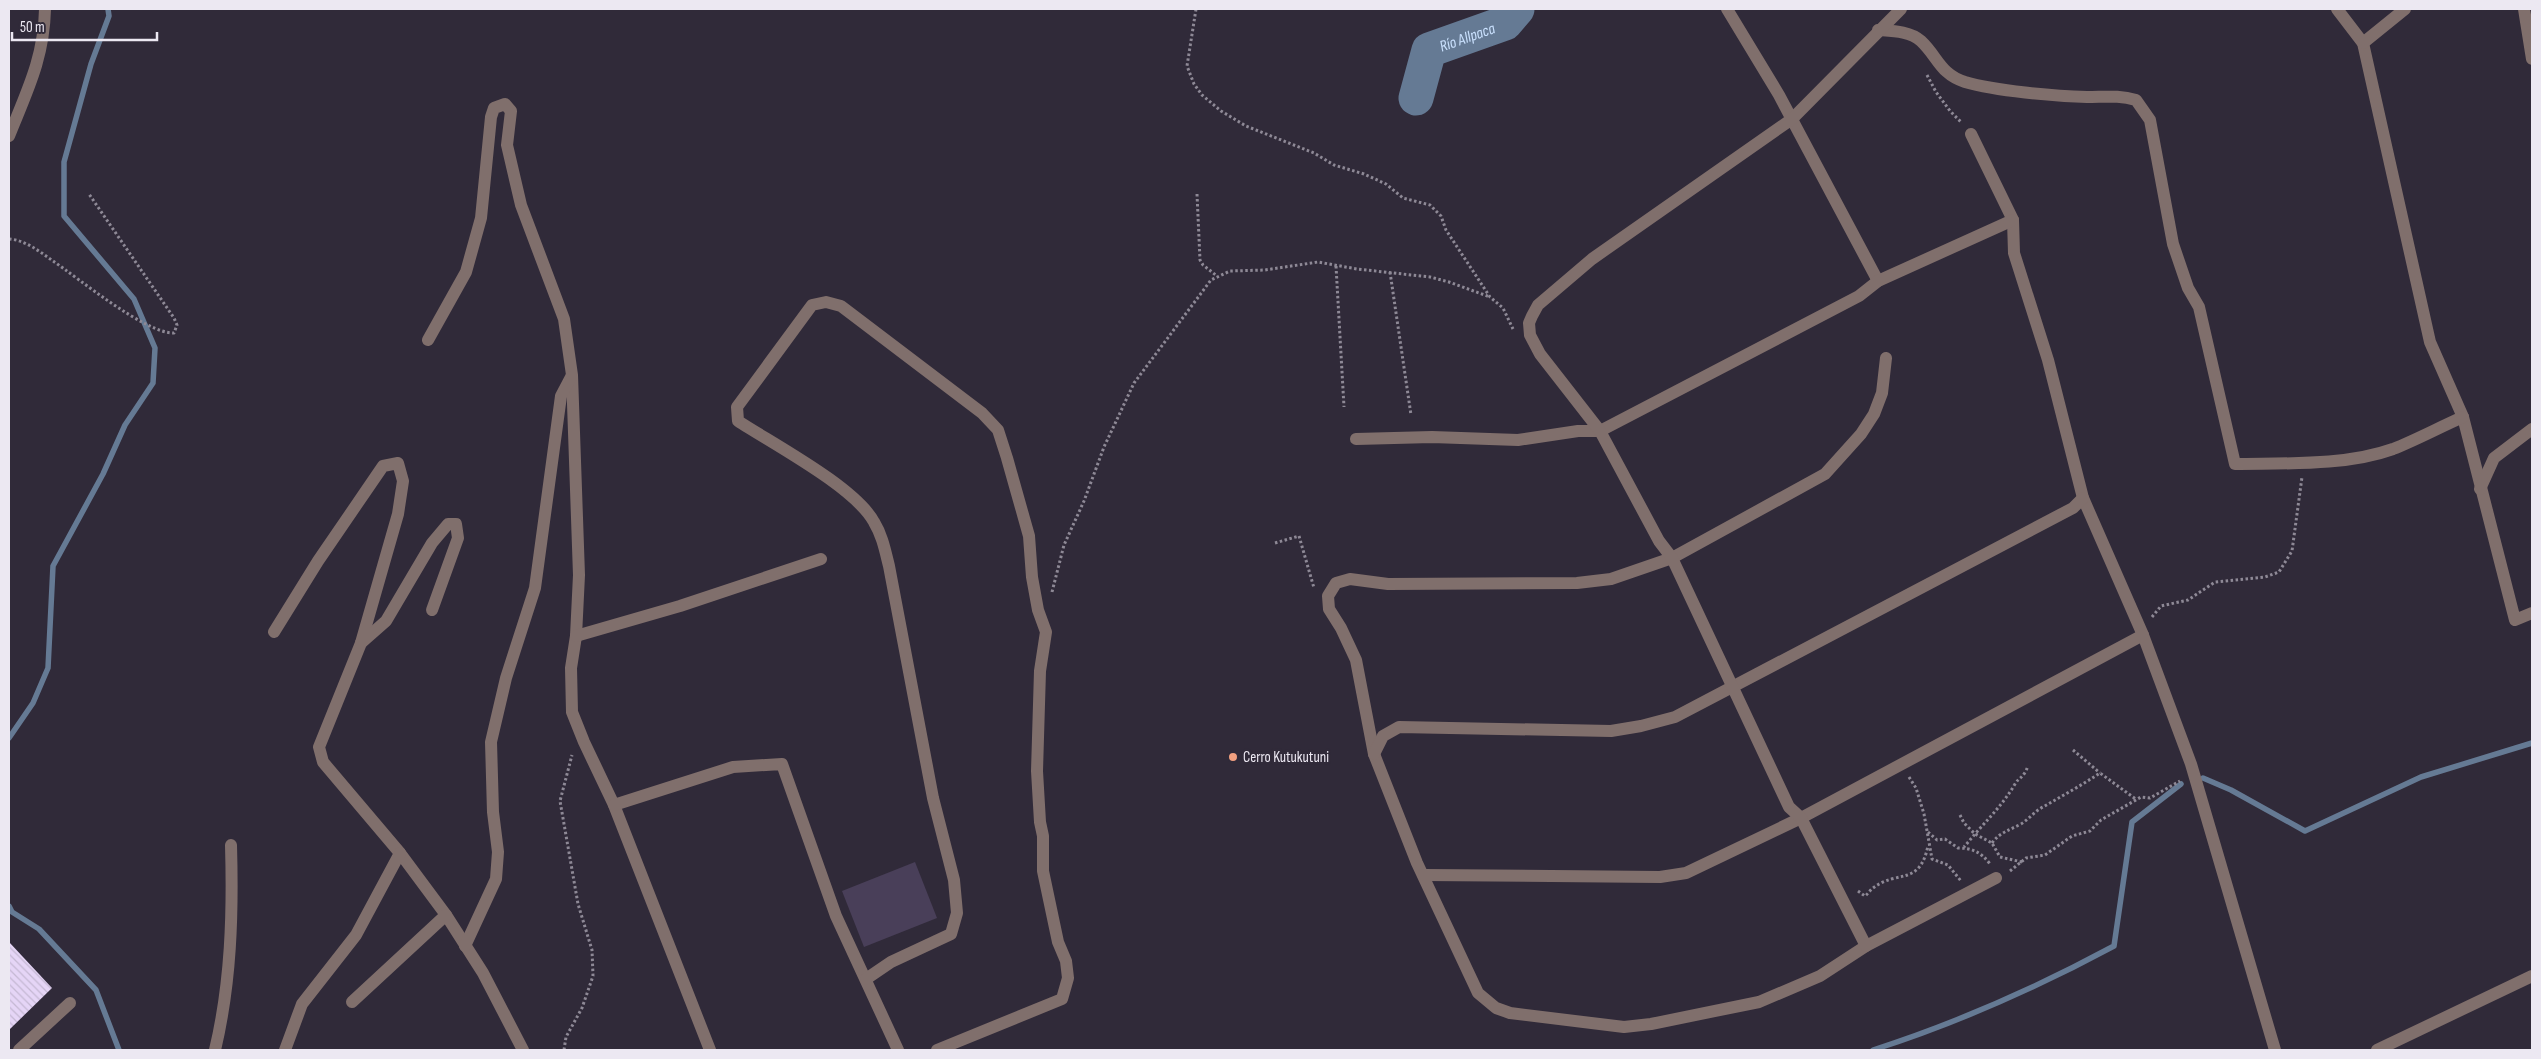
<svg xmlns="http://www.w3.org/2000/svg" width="2541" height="1059" font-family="'Sofia Sans Condensed',sans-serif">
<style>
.grass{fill:#493f59}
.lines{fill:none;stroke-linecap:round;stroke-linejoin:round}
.stream{stroke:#657a94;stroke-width:5.5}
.river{stroke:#657a94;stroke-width:35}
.building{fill:url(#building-back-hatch)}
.path{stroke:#8e8996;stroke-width:3;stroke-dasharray:2.5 2.5;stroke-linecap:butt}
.minor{stroke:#806f6c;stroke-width:12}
.poi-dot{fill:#f2a080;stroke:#302a39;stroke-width:2}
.labels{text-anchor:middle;stroke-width:5;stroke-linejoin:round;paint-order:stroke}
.poi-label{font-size:15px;fill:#ece8f2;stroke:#302a39;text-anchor:start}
.water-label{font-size:16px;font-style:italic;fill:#cae1fe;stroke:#302a39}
</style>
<defs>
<pattern id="building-back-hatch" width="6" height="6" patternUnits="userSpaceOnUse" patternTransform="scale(1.25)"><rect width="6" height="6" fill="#e5d5f6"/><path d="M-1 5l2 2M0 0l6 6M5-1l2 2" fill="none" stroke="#c5b8d3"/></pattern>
</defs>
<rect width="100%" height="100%" fill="#302a39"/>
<!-- grass -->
<polygon class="grass" points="915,862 937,918 864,947 842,891"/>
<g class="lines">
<!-- stream -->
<g class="stream">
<polyline points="9,738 33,703 48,668 53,566 103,474 125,425 153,383 155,348 134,299 64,216 64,162 91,64 109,16 108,9"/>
<polyline points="2203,778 2231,790 2305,831 2421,777 2532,743"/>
<polyline points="9,906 12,912 39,929 96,990 119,1050"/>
<path d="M 1873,1050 C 1957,1023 2036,988 2114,946 L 2132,822 L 2181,784"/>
</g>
<!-- river -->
<path class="river" id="s1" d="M 1416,98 L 1429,50 L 1505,23 L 1517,9"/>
</g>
<!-- building -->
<polygon class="building" points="9,942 52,988 9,1030"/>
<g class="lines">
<!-- path -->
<g class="path">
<polyline points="1196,9 1187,66 1194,84 1202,95 1221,111 1246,126 1314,153 1334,165 1364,174 1386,184 1403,198 1430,205 1441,216 1446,230 1490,297 1503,308 1513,329"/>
<polyline points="1927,75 1936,92 1950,111 1961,122"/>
<polyline points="1197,194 1200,260 1203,265 1217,276"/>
<path d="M 9,239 C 25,240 39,251 53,261 C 78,278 146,334 174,333 L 177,325 L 174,318 L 89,194"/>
<polyline points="1336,266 1344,407"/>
<polyline points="1390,272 1411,415"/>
<polyline points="1275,543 1299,536 1314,588"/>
<polyline points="1052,592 1064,545 1084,501 1104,447 1134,383 1211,280 1230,271 1265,270 1318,262 1357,269 1430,277 1449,282 1490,297"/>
<polyline points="2152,617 2161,606 2188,600 2215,582 2265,577 2279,572 2292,551 2302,477"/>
<polyline points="2073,750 2100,773"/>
<polyline points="1909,777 1916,788 1924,814 1932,859 1948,865 1961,881"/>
<polyline points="1960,815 1964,823 1975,834 1964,847"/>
<path d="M 1928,832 L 1937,840 L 1945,839 L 1958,848 C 1972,848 1981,852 1990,864"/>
<path d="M 1992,843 C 2000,832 2010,830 2021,824 C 2029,819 2035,811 2043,807 C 2062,796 2082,785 2100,773 L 2137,800"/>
<path d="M 2022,862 L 2000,857 L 1992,843 L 1975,834 C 1989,818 2004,803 2015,784 C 2019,777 2023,779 2028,766"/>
<polyline points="2010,871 2026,858 2045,855 2072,836 2090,831 2101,820 2141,797 2150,798 2180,781"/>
<path d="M 1858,891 L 1865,896 C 1868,894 1870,890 1873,888 C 1898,869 1919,887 1928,846"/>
<polyline points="564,1050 566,1037 582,1008 593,976 592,950 578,904 560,801 572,755"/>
</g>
<!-- minor -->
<g class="minor">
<polyline points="1727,9 1779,95 1878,281"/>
<polyline points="2337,9 2363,43 2430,342 2463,417 2515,620 2532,613"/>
<polyline points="2524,9 2532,59"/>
<path d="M 1878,30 C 1892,31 1910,31 1921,41 C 1938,57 1940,74 1965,82 C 1996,91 2054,96 2087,97 C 2105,97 2119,95 2136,100 L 2150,120 L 2173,244 L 2188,288 L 2199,307 L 2235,464 C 2285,463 2346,466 2393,449 C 2416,440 2440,427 2463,417"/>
<polyline points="2363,43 2405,9"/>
<polyline points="1971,134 2013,220 2014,253 2048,360 2083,498 2143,635 2191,764 2275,1050"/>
<path d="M 9,136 C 27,91 44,58 45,9"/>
<polyline points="428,340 466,272 481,218 491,117 494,108 505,104 511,111 507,145 521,205 564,319 572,375 579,575 576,636 571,668 572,712 584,742 614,805 710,1050"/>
<polyline points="1886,358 1882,393 1874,414 1861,434 1825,474 1672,558 1611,579 1577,583 1388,584 1350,579 1336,583 1328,596 1329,609 1341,628 1356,660 1374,754 1417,863 1478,993 1496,1008 1510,1013 1624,1027 1651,1024 1759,1002 1820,976 1866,946 1996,878"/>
<polyline points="1356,439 1432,437 1518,440 1578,431 1600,431 1859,296 1878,281 2013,220"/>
<polyline points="2480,489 2494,458 2532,429"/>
<polyline points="274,632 318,561 383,466 398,463 403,481 398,514 361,643 319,747 323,762 400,853 446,915 483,973 523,1050"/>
<polyline points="576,636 680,606 821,559"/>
<polyline points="361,643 386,621 432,543 448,524 456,524 458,538 432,610"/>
<polyline points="1374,754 1383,736 1399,727 1611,731 1641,726 1675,717 2073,508 2083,498"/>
<polyline points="614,805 733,767 782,764 836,916 898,1050"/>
<polyline points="1424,875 1660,877 1686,873 1801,818 2143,635"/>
<polyline points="465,946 496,879 498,852 493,812 491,742 506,678 535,588 561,396 571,377"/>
<polyline points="1866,946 1801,818 1789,807 1672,558 1659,541 1600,431 1540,354 1530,335 1529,323 1532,316 1538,305 1592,259 1792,119 1901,9"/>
<path d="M 866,979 L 891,962 L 951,934 L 957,913 L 954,880 L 933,798 L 889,566 C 885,550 882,535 874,522 C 855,487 773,444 738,421 L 737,407 L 812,305 L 826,302 L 841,306 L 982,413 L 998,430 L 1007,458 L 1029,536 L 1032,577 L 1038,610 L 1046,632 L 1040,671 L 1037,771 L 1040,822 L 1043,836 L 1043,871 L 1058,942 L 1066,961 L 1068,978 L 1062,999 L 937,1050"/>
<polyline points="352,1002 446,915"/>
<polyline points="19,1050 70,1003"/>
<path d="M 215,1050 C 231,983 233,914 231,845"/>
<polyline points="285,1050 302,1004 356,935 400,853"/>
<polyline points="2377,1050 2532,976"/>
</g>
</g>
<!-- markers -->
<circle class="poi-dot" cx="1233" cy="757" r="5"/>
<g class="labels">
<!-- poi labels -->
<g class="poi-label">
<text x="1243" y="762">Cerro Kutukutuni</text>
</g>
<!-- water labels -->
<g class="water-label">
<text dy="6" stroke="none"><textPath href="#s1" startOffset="90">Río Allpaca</textPath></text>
</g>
</g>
<!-- border -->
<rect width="2541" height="1059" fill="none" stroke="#ece8f2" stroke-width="20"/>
<!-- scale -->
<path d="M12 32v8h145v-8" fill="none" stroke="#ece8f2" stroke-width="2.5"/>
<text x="20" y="32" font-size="15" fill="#ece8f2" stroke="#302a39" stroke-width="4" paint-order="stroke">50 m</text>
</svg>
